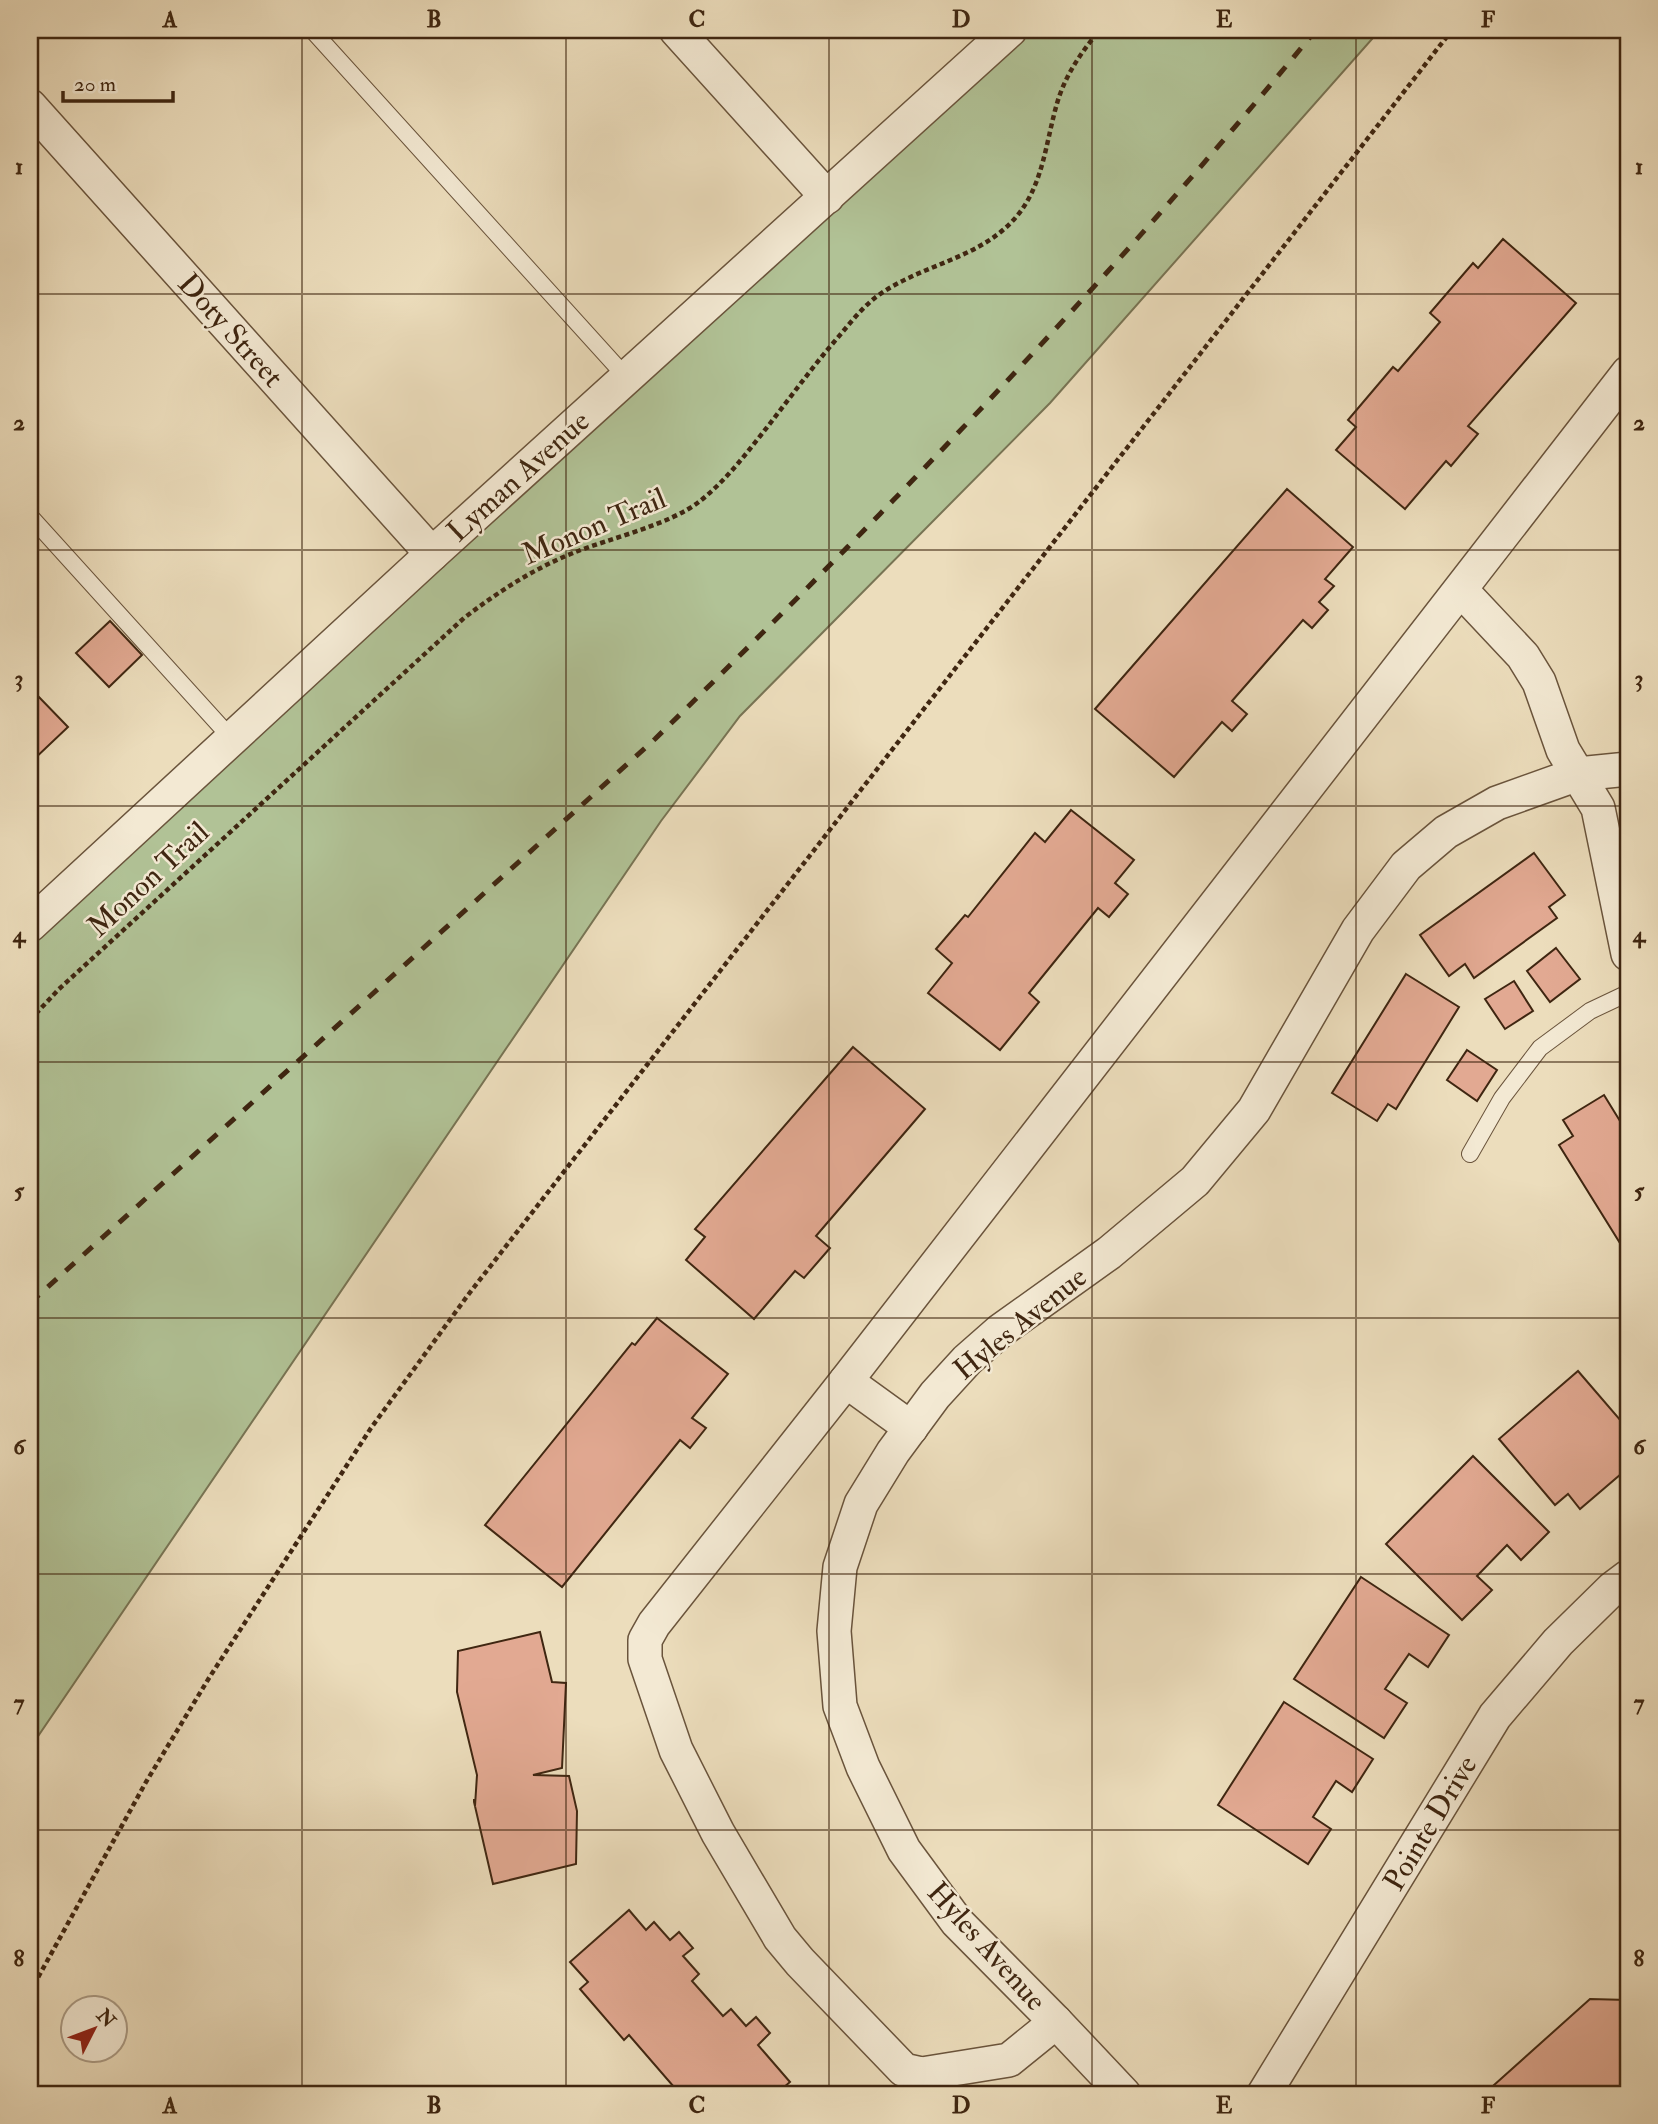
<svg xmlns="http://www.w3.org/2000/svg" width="1658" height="2124" font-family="'IM FELL Double Pica',serif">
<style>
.green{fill:#b1c296;stroke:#787454;stroke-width:2}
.building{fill:#e2a992;stroke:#3f2611;stroke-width:2}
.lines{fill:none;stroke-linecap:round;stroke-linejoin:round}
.service-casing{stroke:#6a543c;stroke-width:18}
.minor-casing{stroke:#6a543c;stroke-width:36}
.path{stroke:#3f2611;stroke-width:4.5;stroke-dasharray:5 3.5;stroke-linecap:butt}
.service{stroke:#f3e9d3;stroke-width:16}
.minor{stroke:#f3e9d3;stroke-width:33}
.rail{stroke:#3f2611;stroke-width:5;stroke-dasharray:12 12;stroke-linecap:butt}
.grid{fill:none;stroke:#3f2611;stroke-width:2;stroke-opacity:0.55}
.labels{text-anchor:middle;stroke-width:5;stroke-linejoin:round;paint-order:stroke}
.street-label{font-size:30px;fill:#3f2611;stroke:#f3e9d3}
.neatline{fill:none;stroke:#3f2611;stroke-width:2.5}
.grid-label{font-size:23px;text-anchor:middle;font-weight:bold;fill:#3f2611}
</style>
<rect width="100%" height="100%" fill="#ecddbc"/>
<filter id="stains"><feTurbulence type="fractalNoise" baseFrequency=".00286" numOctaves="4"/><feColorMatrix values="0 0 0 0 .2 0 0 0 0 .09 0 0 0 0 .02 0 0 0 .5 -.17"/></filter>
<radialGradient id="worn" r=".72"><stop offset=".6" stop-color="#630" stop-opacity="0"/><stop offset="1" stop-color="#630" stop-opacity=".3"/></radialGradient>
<!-- green -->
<polygon class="green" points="1013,30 1380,30 1050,403 740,716 661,821 30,1748 30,930"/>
<!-- building -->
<g class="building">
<polygon points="1503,239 1576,303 1468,426 1478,434 1451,466 1446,461 1405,509 1336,450 1356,427 1348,420 1393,367 1398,371 1440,322 1430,313 1473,263 1478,268"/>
<polygon points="1287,489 1353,547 1325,579 1334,586 1319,602 1328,610 1312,628 1303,620 1232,701 1247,714 1232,731 1222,722 1174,777 1095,709"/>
<polygon points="110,621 142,655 109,687 76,653"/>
<polygon points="30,672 37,681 30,688"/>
<polygon points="36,694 68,727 30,763 30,699"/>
<polygon points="1071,810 1134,860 1115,883 1128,894 1109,917 1098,908 1029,993 1039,1002 1000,1050 928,993 952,963 936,949 965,915 968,917 1035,833 1045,842"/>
<polygon points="1534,853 1565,895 1549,907 1557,918 1474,978 1465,964 1449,976 1420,935"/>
<polygon points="1556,948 1580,979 1550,1002 1527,971"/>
<polygon points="1406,974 1459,1007 1396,1109 1388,1104 1377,1121 1332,1093"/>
<polygon points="1514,981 1533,1011 1505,1029 1485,999"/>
<polygon points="853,1047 925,1109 816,1236 830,1248 804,1278 795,1271 754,1319 686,1260 705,1237 695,1229"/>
<polygon points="1467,1050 1497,1070 1477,1101 1447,1080"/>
<polygon points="1604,1095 1628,1134 1628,1256 1559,1145 1573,1136 1563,1120"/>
<polygon points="657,1318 728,1374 692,1418 706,1428 690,1448 680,1440 562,1587 485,1525 632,1343 635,1345"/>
<polygon points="1578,1371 1628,1429 1628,1446 1622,1450 1628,1458 1628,1468 1580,1509 1568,1494 1555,1505 1499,1439"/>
<polygon points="1473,1456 1549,1532 1521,1560 1507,1545 1477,1576 1492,1590 1462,1620 1386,1544"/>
<polygon points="1361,1577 1449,1635 1428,1667 1409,1654 1385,1689 1407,1703 1384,1738 1294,1679"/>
<polygon points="540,1632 552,1682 566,1683 562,1768 533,1775 569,1776 577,1811 576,1864 493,1884 474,1802 474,1799 475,1806 477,1775 457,1692 458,1651"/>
<polygon points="1284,1702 1373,1759 1352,1792 1336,1781 1313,1817 1331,1829 1308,1864 1218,1805"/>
<polygon points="629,1910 646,1930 654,1922 670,1940 679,1932 693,1948 683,1956 699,1974 692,1981 723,2016 731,2009 746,2026 756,2017 770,2033 758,2045 790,2082 776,2094 680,2094 629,2035 624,2040 580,1989 588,1982 570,1962"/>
<polygon points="1590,1999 1628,2000 1628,2094 1484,2094"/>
</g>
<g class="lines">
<defs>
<g id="service">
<polyline points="312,30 627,378"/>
<polyline points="30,516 232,739"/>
<polyline points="1470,1154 1502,1098 1540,1048 1590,1011 1628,993"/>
</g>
<g id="minor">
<polyline points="676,30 827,197"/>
<polyline points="30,106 432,554"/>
<polyline points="1461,590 1523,656 1539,682 1563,750 1598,808 1628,954"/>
<polyline points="30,925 432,554 1010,30"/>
<polyline points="846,1381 911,1428"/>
<polyline points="1056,2022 1009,2060 922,2074 904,2070 800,1962 780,1938 718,1833 676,1750 645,1659 645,1640 654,1624 846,1381 1628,373"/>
<polyline points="1124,2094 1056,2022 957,1922 904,1850 863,1767 840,1706 834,1631 840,1567 861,1504 893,1452 935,1395 967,1360 1000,1331 1109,1253 1195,1181 1254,1110 1358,930 1406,866 1446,832 1497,803 1578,774 1628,769"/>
<polyline points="1264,2094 1495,1716 1558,1642 1612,1589 1628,1577"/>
</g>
</defs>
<!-- service casing -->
<use href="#service" class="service-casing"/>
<!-- minor casing -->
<use href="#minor" class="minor-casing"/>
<!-- path -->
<g class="path">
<path d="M 30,1020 L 59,989 L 464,618 C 498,592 533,569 573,553 C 610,538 670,525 700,501 C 724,482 742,459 761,435 C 787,402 812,367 840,335 C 851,322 862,308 876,297 C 920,264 980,260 1017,216 C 1045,182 1046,137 1059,97 C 1068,71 1083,50 1100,30"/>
<polyline points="30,1992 146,1782 209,1678 371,1428 468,1295 1452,30"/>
</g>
<!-- service -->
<use href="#service" class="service"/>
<!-- minor -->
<use href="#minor" class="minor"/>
<!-- rail -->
<path class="rail" d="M 30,1303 L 655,739 C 886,513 1111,280 1316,30"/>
</g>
<!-- grid -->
<path class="grid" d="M 302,30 L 302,2094M 566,30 L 566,2094M 829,30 L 829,2094M 1092,30 L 1092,2094M 1356,30 L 1356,2094M 30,294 L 1628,294M 30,550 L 1628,550M 30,806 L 1628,806M 30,1062 L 1628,1062M 30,1318 L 1628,1318M 30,1574 L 1628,1574M 30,1830 L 1628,1830"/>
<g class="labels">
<!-- street labels -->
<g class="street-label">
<text transform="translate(231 330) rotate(48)" y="10">Doty Street</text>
<text transform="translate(518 476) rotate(-42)" y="10">Lyman Avenue</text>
<text transform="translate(594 526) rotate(-23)" y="10">Monon Trail</text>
<text transform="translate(148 879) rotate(-43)" y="10">Monon Trail</text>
<text transform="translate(1020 1323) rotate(-39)" y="10">Hyles Avenue</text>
<text transform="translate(1430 1823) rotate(-59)" y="10">Pointe Drive</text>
<text transform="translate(987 1946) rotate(48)" y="10">Hyles Avenue</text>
</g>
</g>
<!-- margin -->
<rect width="1658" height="2124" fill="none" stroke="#ecddbc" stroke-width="77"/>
<!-- north arrow -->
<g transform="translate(94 2029) rotate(48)"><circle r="33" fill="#f3e9d3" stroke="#ab9b85" stroke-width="2"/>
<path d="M0-5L12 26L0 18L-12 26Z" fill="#8f2418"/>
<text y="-10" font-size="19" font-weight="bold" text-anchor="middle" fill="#3f2611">N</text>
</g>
<!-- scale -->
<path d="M63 91v10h110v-10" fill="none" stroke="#3f2611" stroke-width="3.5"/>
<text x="74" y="91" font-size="21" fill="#3f2611" stroke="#f3e9d3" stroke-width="5" paint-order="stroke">20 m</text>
<rect x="38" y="38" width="1582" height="2048" class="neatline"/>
<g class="grid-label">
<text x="170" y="27">A</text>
<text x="434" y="27">B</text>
<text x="697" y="27">C</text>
<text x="961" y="27">D</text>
<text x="1224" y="27">E</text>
<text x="1488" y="27">F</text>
<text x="19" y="174">1</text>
<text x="1639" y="174">1</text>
<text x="19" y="430">2</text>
<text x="1639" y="430">2</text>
<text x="19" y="686">3</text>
<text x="1639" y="686">3</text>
<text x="19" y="942">4</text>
<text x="1639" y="942">4</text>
<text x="19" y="1198">5</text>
<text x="1639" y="1198">5</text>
<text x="19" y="1454">6</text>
<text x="1639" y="1454">6</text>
<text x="19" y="1710">7</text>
<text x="1639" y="1710">7</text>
<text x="19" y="1966">8</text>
<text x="1639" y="1966">8</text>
<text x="170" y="2113">A</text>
<text x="434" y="2113">B</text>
<text x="697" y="2113">C</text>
<text x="961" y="2113">D</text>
<text x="1224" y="2113">E</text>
<text x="1488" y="2113">F</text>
</g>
<rect width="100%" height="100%" filter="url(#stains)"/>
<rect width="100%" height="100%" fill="url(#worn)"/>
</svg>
